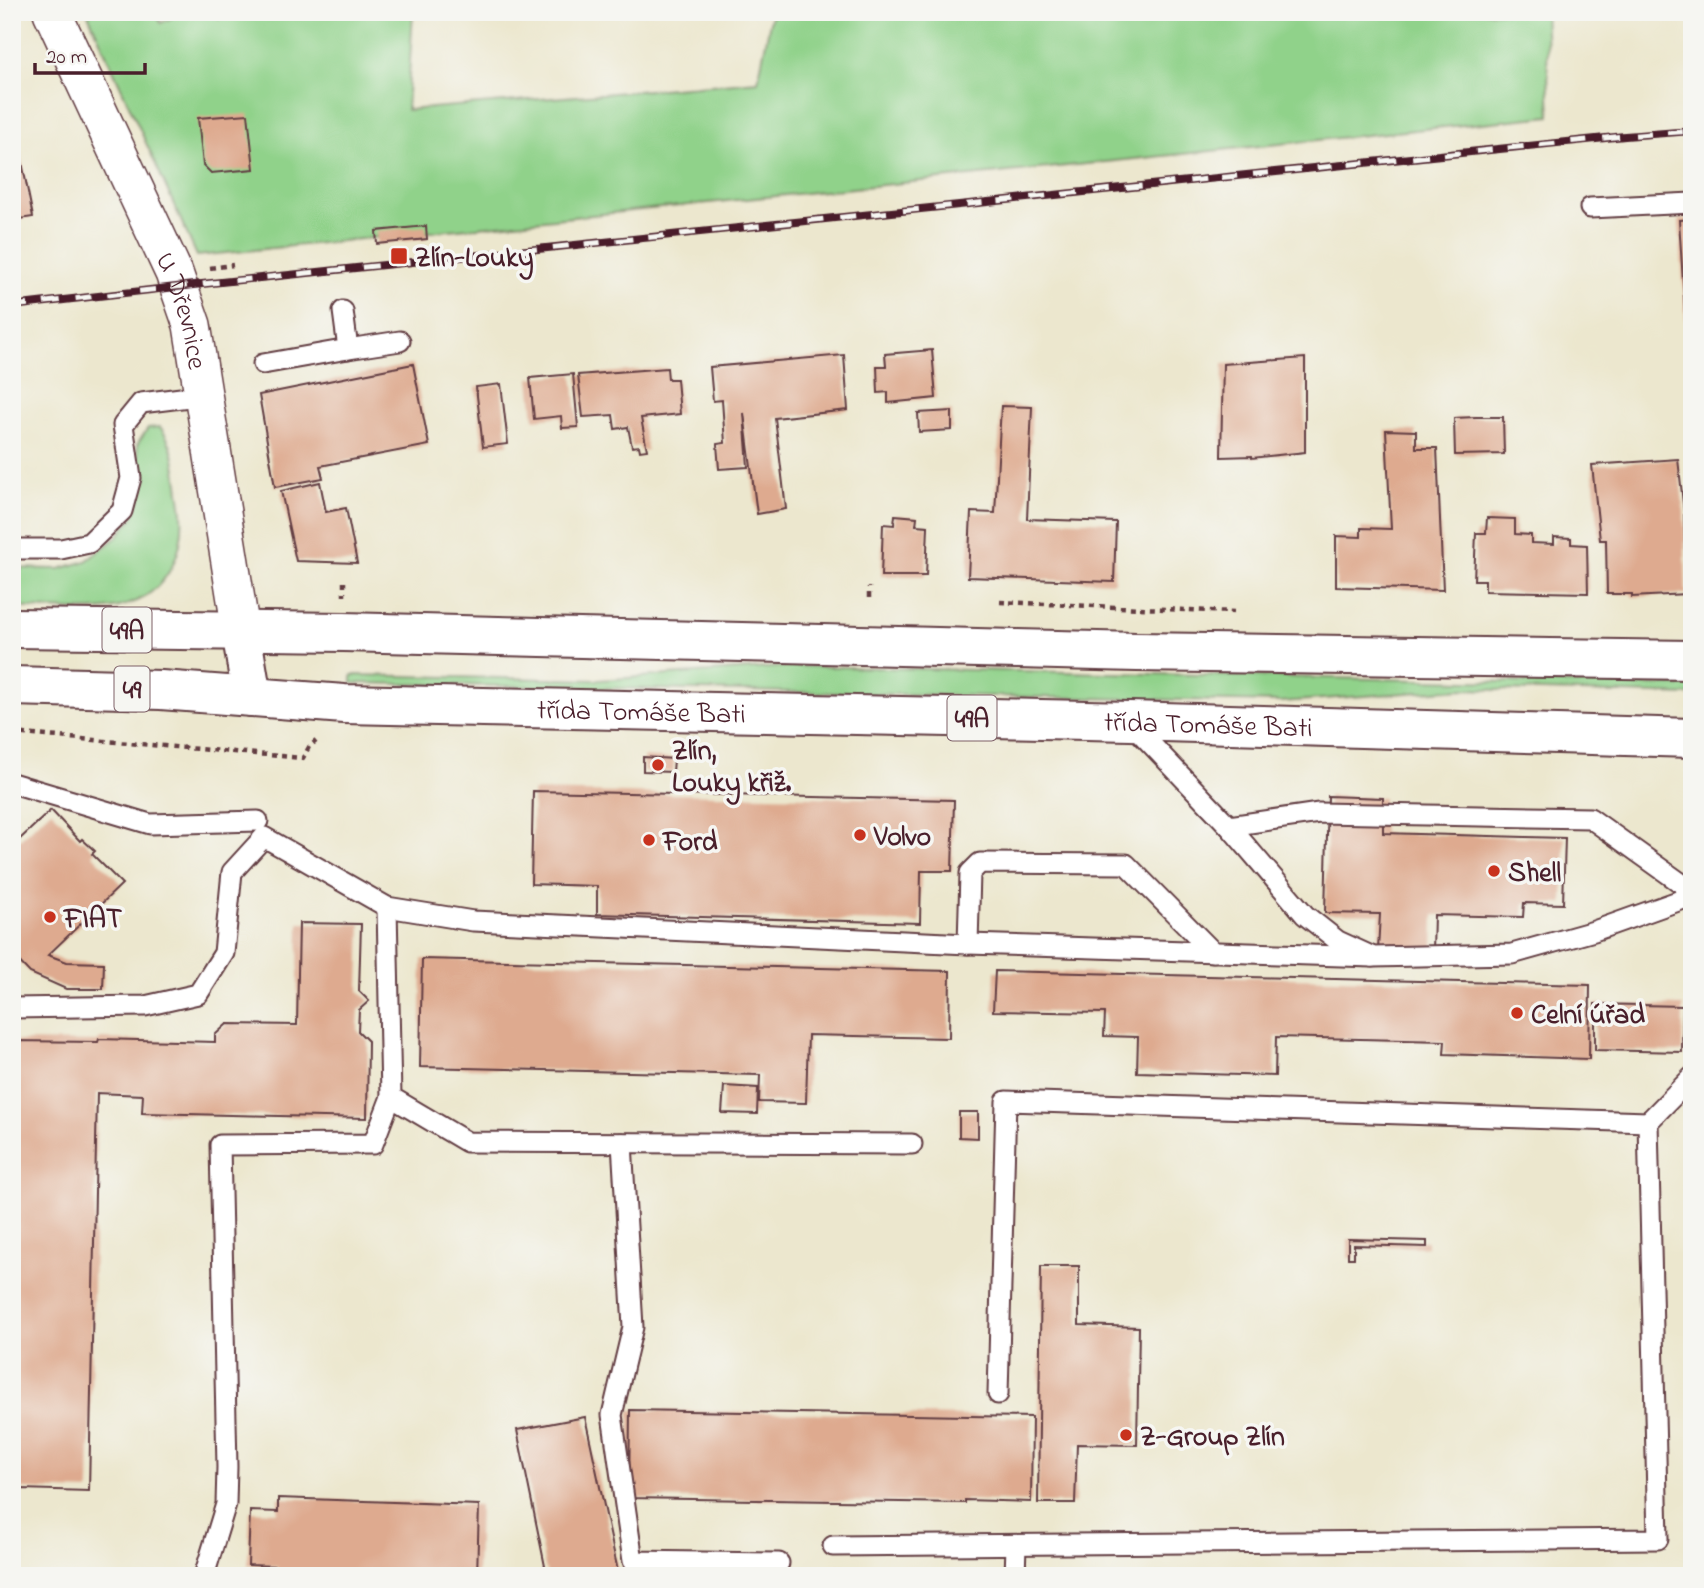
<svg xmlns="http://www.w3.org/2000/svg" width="1704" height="1588" font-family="'Indie Flower',sans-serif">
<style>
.green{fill:#90d28a;stroke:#6d785a;stroke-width:2}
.building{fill:#deaa8f}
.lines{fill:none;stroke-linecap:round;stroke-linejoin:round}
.service-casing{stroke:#623d43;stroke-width:23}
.minor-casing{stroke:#623d43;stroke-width:40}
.primary-casing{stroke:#623d43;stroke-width:42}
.path{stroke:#623d43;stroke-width:4.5;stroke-dasharray:5 5;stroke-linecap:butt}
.service{stroke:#fff;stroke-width:19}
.minor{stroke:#fff;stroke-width:37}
.primary{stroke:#fff;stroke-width:38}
.rail-casing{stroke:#4a1f2b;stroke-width:8}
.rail{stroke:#f6f6f2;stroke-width:5;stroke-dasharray:16;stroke-linecap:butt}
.poi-dot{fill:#c8321e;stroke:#f6f6f2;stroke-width:2.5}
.labels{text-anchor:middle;stroke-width:7;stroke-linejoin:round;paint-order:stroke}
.shield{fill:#f6f6f2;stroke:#7e6067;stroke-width:2}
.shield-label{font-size:26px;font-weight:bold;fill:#4a1f2b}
.poi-label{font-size:28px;font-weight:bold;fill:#4a1f2b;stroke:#f6f6f2;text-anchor:start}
.street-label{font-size:28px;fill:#4a1f2b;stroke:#f6f6f2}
</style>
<rect width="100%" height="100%" fill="#f6f6f2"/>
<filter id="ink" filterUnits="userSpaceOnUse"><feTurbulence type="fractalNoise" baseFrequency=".0143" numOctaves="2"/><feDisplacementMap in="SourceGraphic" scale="14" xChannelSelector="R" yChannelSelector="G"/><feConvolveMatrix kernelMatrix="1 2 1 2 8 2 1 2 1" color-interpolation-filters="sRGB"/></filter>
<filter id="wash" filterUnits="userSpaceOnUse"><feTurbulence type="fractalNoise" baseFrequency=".00686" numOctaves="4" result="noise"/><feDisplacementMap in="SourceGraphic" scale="28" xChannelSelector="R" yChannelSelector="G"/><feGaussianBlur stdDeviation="1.57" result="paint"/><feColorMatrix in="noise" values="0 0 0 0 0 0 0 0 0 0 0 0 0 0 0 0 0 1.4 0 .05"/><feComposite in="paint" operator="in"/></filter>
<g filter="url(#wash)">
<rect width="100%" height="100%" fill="#ece7ce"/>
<!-- green -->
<g class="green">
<polygon points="87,12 155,12 161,23 183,12 214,12 219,19 227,12 413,12 407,110 758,81 772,12 1545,12 1550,116 197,256"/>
<path d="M 160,427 C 176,446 176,474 180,498 C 189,545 171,595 119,607 C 88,614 45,608 12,607 L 12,568 L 59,569 L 86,561 L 117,537 L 134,516 L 142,490 L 137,445 L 148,428 Z"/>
<polygon points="794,666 1692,686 1692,695 1462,689 1281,702 352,683 352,675 599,680"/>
</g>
<g id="blocks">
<!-- building -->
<g class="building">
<polygon points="248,114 254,169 211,173 203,165 198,118"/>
<polygon points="12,126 18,142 33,217 19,219 19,224 12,225"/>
<polygon points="1692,219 1692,391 1690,391 1679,220"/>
<polygon points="426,226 427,239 377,244 376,231"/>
<polygon points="932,350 936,398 888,403 888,392 878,393 877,366 886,366 885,354"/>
<polygon points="844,355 848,410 775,418 786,509 757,514 744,413 748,467 719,469 717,444 725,443 722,400 713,401 710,367"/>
<polygon points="1305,358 1305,452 1252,458 1252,456 1221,457 1223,364"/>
<polygon points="413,364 429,445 320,466 323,478 275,487 259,395"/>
<polygon points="667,368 668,379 677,379 680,414 641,418 647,450 640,451 639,446 632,447 628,427 615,429 613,415 583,417 578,375"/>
<polygon points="573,374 578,427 562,428 561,416 534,419 530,378"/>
<polygon points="501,384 508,444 483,447 476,387"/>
<polygon points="1001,406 1032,407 1027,519 1116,522 1114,582 968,577 971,512 995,513"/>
<polygon points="952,411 952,430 919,432 918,413"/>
<polygon points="1476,417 1503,417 1504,454 1455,455 1454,418"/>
<polygon points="1386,430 1416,431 1416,448 1437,448 1443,590 1336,587 1336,536 1361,537 1361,528 1391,529"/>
<polygon points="1678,459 1684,512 1686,594 1632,597 1632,594 1607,594 1606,540 1600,540 1592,465"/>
<polygon points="320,482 326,512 346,508 357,563 296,561 281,491"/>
<polygon points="895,515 917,517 916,525 928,526 926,576 881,576 883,524 894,525"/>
<polygon points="1487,518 1515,519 1515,534 1531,535 1531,543 1554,544 1554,537 1571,538 1571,544 1587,545 1588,593 1485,591 1485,580 1474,580 1476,533 1486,533"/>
<polygon points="643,757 674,759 673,772 643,771"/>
<polygon points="533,791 954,800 952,871 921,871 920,923 597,914 597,886 531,884"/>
<polygon points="1328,796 1383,798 1383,833 1565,838 1563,904 1524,903 1523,917 1434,915 1433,951 1378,950 1380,914 1325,913"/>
<polygon points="51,810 80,841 82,839 95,851 92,854 122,884 48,955 67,962 104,963 103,989 66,989 30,973 12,954 12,843 18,838 20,839"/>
<polygon points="299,923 361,924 359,991 369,1001 359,1010 358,1031 368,1041 367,1118 142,1113 143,1095 97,1093 89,1491 21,1489 21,1492 12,1492 12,1041 98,1042 99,1039 215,1042 215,1035 227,1024 297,1025"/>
<polygon points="422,959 950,971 949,1038 808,1035 806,1103 759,1102 760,1075 420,1067"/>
<polygon points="995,971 1590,985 1589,1059 1444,1054 1445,1041 1276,1037 1275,1076 1137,1072 1138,1037 1104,1036 1105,1013 993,1011"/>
<polygon points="1595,1004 1683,1006 1682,1052 1595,1050"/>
<polygon points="724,1086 758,1088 757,1114 722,1113"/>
<polygon points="959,1112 978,1112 978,1138 959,1137"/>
<polygon points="1348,1239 1427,1241 1427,1247 1354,1245 1354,1258 1348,1258"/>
<polygon points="1041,1266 1079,1266 1079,1325 1139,1327 1137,1445 1077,1444 1075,1503 1038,1503"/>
<polygon points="630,1410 1032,1417 1031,1502 965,1500 965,1503 629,1498"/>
<polygon points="585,1417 619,1576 547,1576 517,1430"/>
<polygon points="278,1498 479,1505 477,1576 276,1576 277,1566 248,1565 250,1511 278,1512"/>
</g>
</g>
</g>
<g filter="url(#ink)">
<use href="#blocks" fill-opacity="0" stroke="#623d43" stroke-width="2"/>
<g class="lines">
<defs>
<g id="service">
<polyline points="1590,208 1692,203"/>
<polyline points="348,349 400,341"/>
<polyline points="263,364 348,349 343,311"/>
<polyline points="12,549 61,549 89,543 122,511 131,478 123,425 141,403 205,395"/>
<polyline points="1130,722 1229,826 1305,915 1338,941 1373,957 1512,954 1594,931 1692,896"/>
<polyline points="12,783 150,824 258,821"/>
<polyline points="1229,826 1319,813 1590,818 1692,891"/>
<polyline points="387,907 391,1097 467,1142 912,1144"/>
<polyline points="968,944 970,873 980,863 1126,864 1213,952"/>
<polyline points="12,1008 145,1006 198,994 224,953 232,872 264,837 387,907 473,921 968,944 1373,957"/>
<polyline points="622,1143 633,1327 612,1415 633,1561 779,1563"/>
<polyline points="998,1394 1006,1101 1648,1122"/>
<polyline points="833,1546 1658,1539 1648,1122 1692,1077"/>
<polyline points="204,1576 226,1504 227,1467 220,1145 373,1144 391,1097"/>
<polyline points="1015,1576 1016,1545"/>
</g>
<g id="minor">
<path id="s1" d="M 52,12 L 174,273 L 192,325 L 241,631"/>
</g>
<g id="primary">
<polyline points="12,628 344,632 1137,652 1692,660"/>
<polyline points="241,631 252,697"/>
<path id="s2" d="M 12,686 L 161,690 L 344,704 L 1130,721 L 1692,738"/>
</g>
</defs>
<!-- service casing -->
<use href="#service" class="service-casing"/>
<!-- minor casing -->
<use href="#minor" class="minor-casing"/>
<!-- primary casing -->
<use href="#primary" class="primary-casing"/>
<!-- path -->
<g class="path">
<polyline points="210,268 233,265"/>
<polyline points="344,582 344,596"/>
<polyline points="869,598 869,587"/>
<polyline points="1000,602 1234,612"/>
<polyline points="12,733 303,758 309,747 316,741"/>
</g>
<!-- service -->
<use href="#service" class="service"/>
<!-- minor -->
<use href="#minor" class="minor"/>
<!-- primary -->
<use href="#primary" class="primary"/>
<defs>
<polyline id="rail" points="12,306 202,284 1227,177 1625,136 1692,131"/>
</defs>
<!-- rail casing -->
<use href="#rail" class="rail-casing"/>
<!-- rail -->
<use href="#rail" class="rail"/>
</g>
</g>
<!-- markers -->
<g class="poi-dot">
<rect x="390" y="247" width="18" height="18" rx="3.5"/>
<circle cx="658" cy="765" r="7"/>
<circle cx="860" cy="835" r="7"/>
<circle cx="649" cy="840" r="7"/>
<circle cx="1494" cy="871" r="7"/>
<circle cx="50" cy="917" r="7"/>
<circle cx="1517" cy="1013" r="7"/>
<circle cx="1126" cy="1435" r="7"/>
</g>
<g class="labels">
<!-- shield labels -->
<g class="shield">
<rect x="102.5" y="607.5" width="49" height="45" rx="5"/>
<rect x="114.5" y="666.5" width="35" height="45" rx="5"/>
<rect x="947.5" y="695.5" width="49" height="45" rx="5"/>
</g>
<g class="shield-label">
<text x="127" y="639">49A</text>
<text x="132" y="698">49</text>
<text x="972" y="727">49A</text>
</g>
<!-- poi labels -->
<g class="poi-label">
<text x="415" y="266">Zlín-Louky</text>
<text x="672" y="759">Zlín,<tspan x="672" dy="32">Louky křiž.</tspan></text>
<text x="874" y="845">Volvo</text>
<text x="663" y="850">Ford</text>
<text x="1508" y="881">Shell</text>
<text x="64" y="927">FIAT</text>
<text x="1531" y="1023">Celní úřad</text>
<text x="1140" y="1445">Z-Group Zlín</text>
</g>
<!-- street labels -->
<g class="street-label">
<text dy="10" stroke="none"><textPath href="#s1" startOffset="327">U Dřevnice</textPath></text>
<text dy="10" stroke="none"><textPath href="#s2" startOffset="630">třída Tomáše Bati</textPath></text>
<text dy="10" stroke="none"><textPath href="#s2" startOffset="1197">třída Tomáše Bati</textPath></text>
</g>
</g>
<!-- margin -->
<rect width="1704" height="1588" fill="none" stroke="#f6f6f2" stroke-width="42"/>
<!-- scale -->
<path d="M35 63v10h110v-10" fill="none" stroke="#4a1f2b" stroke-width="3.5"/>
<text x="46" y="63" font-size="21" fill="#4a1f2b" stroke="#f6f6f2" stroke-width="5" paint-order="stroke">20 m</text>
</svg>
